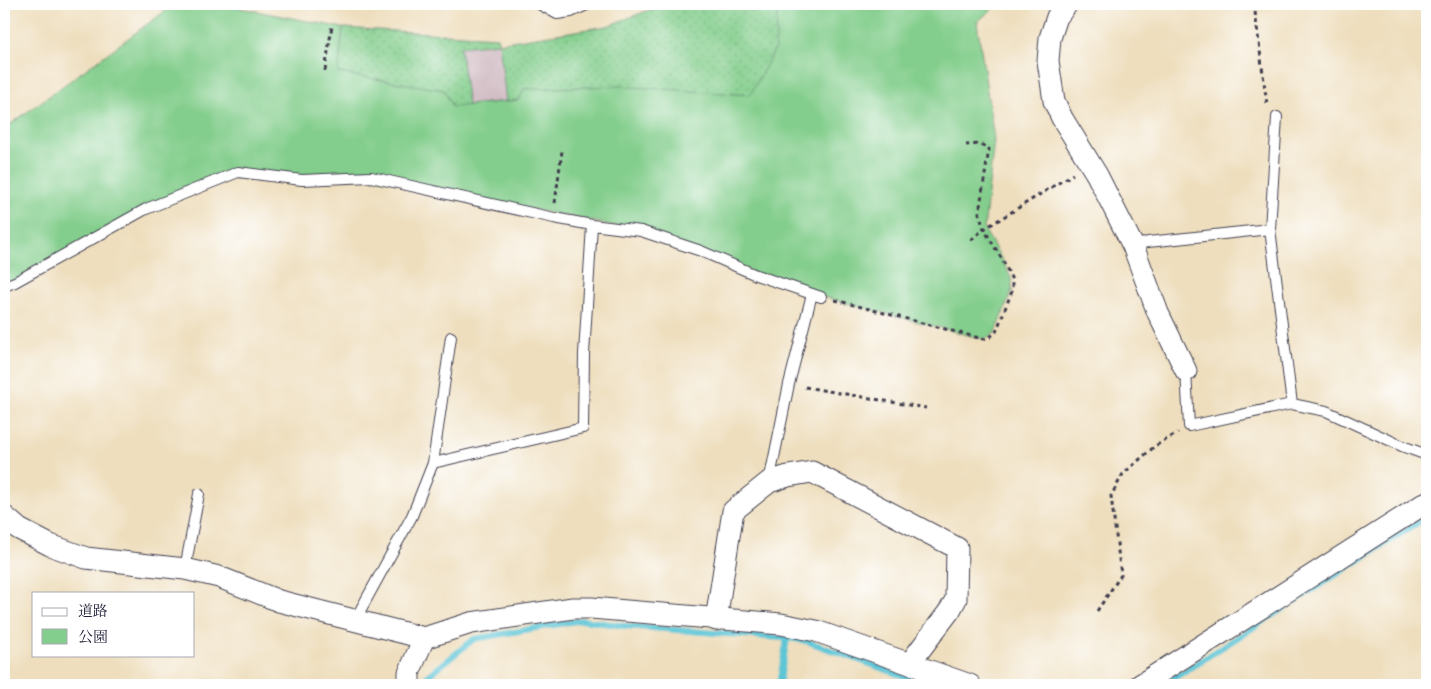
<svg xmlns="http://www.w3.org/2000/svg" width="1431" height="689" font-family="'Libre Caslon Text','Noto Serif JP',serif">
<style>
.industrial{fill:#d2bec5}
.grass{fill:url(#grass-dots);stroke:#527864;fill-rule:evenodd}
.green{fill:#83ce8c;stroke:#527864}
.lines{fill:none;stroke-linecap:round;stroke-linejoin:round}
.stream{stroke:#5bc5d6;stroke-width:6}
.service-casing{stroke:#413e4e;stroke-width:12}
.minor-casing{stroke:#413e4e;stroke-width:23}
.path{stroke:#413e4e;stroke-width:3;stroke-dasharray:4 4;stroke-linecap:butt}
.service{stroke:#fff;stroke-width:10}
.minor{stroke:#fff;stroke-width:21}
</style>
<defs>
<pattern id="grass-dots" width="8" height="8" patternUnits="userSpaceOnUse" patternTransform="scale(1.25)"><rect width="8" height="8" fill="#83ce8c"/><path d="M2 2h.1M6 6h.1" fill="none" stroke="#71b17a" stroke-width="1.8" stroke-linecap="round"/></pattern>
</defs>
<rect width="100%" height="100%" fill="#fff"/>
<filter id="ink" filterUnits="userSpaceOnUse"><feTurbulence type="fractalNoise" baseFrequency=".02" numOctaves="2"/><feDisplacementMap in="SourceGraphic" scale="10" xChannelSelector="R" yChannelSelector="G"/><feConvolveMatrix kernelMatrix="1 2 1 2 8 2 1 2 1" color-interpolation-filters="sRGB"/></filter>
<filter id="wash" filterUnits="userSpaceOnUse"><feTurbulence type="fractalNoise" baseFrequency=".0096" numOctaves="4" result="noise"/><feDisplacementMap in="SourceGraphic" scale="20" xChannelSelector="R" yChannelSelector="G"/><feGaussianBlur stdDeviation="1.12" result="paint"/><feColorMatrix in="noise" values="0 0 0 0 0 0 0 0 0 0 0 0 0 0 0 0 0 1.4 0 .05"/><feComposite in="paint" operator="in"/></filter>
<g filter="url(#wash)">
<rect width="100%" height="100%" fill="#eedebd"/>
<!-- industrial -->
<polygon class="industrial" points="499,43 506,101 468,105 460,47"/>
<!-- grass -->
<path class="grass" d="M 665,4 L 695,4 L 701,10 L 709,4 L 927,4 L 703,187 L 4,162 L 337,73 L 343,28 L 497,37 L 499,43 L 607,26 ZM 499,43 L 506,101 L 468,105 L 460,47 Z"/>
<!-- green -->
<polygon class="green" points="175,4 220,4 343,28 338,73 444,90 452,107 519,100 524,89 616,86 750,95 775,49 778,4 998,4 977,22 994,140 984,229 1004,263 1012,280 1012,291 996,332 990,337 983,339 812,294 641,231 371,177 302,180 238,172 146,209 4,286 4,129"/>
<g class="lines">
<!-- stream -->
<g class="stream">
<polyline points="422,685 423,680 474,639 582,620 625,626 795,639 806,641 928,685"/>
<polyline points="779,685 787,638"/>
<polyline points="1163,685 1427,517"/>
</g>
</g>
</g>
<g filter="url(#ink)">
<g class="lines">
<defs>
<g id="service">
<polyline points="539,4 557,14 571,12 589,4"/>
<polyline points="1277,117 1270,229 1292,404 1326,411 1402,446 1427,455"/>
<polyline points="1133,246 1148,242 1270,229"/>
<polyline points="4,286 15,282 146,209 238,172 302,180 371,177 554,218 592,225 641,231 701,251 756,275 821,297"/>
<polyline points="1186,371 1189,426 1292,404"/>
<polyline points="433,463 583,428 584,354 592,225"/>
<polyline points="769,482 789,384 812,294"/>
<polyline points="185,569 199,494"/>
<polyline points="355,620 412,516 433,463 451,337"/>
</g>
<g id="minor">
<polyline points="1067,4 1057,17 1050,38 1048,61 1054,101 1062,118 1097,175 1133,246 1158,313 1186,371"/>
<polyline points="4,516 19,529 50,545 86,558 185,569 219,577 279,601 424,638"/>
<polyline points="716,620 733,511 769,482 788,476 812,472 957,548 956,599 950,610 916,655 911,664"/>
<polyline points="409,685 409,673 424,638 471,623 573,608 591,608 781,624 816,631 970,685"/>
<polyline points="1140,685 1427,502"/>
</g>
</defs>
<!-- service casing -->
<use href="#service" class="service-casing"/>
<!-- minor casing -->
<use href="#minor" class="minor-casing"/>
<!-- path -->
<g class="path">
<polyline points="1254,4 1267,105"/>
<polyline points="325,71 332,26"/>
<polyline points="555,203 562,151"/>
<polyline points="971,240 984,229 1073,174"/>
<polyline points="835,300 983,339 990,337 996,332 1012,291 1012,280 1004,263 984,229 979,213 989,149 980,144 966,145"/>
<polyline points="805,387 926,408"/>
<polyline points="1097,611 1121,575 1111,496 1123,474 1155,446 1178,433"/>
</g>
<!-- service -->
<use href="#service" class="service"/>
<!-- minor -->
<use href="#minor" class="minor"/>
</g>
</g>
<!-- margin -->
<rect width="1431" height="689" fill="none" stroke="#fff" stroke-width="20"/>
<!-- legend -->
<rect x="32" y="592" width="162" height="65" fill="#ffffff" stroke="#a7a7b1"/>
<rect x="42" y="608" width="25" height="8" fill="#ffffff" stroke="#a7a7b1"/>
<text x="78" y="616" font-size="15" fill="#22223b">道路</text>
<rect x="42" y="629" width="25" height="15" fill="#83ce8c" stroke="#a7a7b1"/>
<text x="78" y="642" font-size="15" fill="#22223b">公園</text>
</svg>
